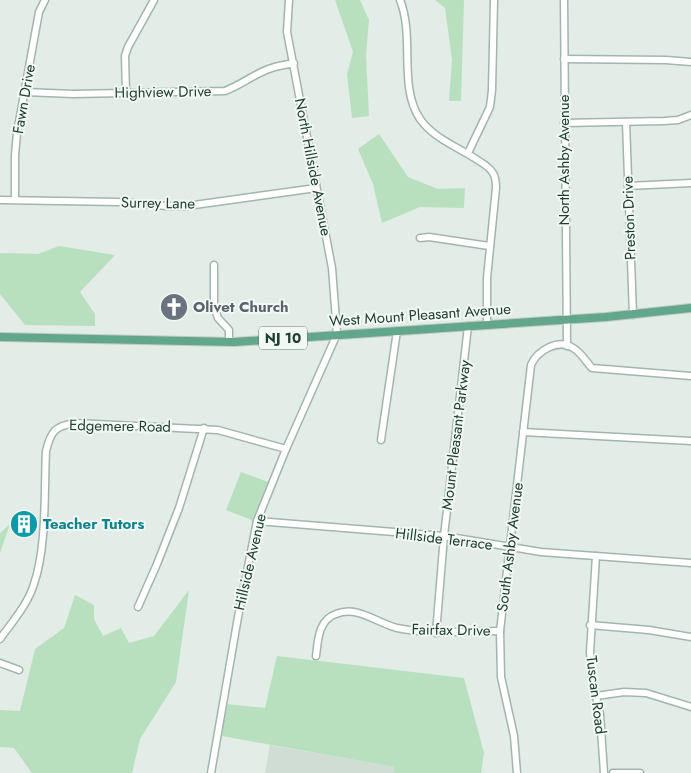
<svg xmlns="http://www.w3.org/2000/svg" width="691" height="773" font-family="Jost,sans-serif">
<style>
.built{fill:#cfddd5}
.green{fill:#b9e0be}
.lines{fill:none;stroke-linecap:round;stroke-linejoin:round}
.minor-casing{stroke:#a3b5ad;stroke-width:9}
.major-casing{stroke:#c1c9c6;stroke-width:10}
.minor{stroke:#fff;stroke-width:6}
.major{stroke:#62a68c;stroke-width:8}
.labels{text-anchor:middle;stroke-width:4;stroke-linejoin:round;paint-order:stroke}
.shield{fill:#f2f9f5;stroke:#5f776d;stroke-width:1}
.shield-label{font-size:14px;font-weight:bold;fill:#203f33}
.street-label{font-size:15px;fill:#203f33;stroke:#f2f9f5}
.worship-label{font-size:15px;font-weight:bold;fill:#5b616d;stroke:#f2f9f5;text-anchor:start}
.culture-label{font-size:15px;font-weight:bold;fill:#0d838f;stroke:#f2f9f5;text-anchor:start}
</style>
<rect width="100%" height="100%" fill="#e1ede6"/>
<!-- built -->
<polygon class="built" points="270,745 394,767 393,773 265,773"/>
<!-- green -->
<g class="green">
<polygon points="335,0 360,0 369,20 366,55 369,116 352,118 347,74 353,52"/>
<polygon points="435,0 464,0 461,101 449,101 452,60 445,8"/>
<polygon points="379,134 408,177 438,189 465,188 464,208 420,207 382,223 373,184 358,149"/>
<polygon points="59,246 115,255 80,292 95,314 95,326 25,325 0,294 0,253 38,254"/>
<polygon points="241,472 268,482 254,521 226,510"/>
<polygon points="10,524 0,553 0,533"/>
<polygon points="189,590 176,682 140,739 132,773 32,773 14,748 0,747 0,710 20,711 35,649 64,628 75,595 94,605 94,619 103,636 121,628 129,643 154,636"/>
<polygon points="277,656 464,678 484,753 481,773 393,773 394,767 222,736 226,704 265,708"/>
</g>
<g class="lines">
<defs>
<g id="minor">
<path d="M 400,0 C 415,37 398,86 420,119 C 434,139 460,148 479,161 C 484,164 490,168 493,173 C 496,178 496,183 496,188 L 487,278 L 487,325"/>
<polyline points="564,0 567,346"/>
<polyline points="564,59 666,60 691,62"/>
<path d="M 25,92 L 73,94 L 225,91 C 240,85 252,76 266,70 C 275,66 285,65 294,63"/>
<polyline points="126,93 125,56 128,47 154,0"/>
<polyline points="626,122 633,315"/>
<polyline points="564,123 664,121 678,120 691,115"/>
<polyline points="468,153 490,107 492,90 494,0"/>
<polyline points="628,186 691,183"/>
<polyline points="15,199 15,155 17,133 39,12 45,0"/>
<polyline points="0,200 118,202 167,206 187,206 316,188"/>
<polyline points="420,238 429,237 489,246"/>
<polyline points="214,265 214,307 218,318 229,330 229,342"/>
<polyline points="523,432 691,441"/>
<polyline points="381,440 397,331"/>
<polyline points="257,521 444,536 541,552 691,563"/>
<polyline points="596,556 590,652 592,679 600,714 604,773"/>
<polyline points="138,607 157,564 179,508 204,428"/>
<polyline points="590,625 649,630 691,637"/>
<polyline points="436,633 444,536 468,326"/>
<path d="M 0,639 C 12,622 28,604 34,584 C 47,546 44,491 46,451 C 51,431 55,426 75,423 L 218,430 L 286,449"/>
<path d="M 316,656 C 318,641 318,620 336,614 C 357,605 377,623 397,628 C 431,635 466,631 500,631"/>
<polyline points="0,663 19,670"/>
<polyline points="596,696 624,692 646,693 691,707"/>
<polyline points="211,773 238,617 257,521 286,449 337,334 332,268 287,32 289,0"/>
<path d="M 517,773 L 514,736 L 501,677 L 500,631 L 531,365 C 537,351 558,338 573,348 C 581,352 586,362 592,368 L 691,376"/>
<polyline points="613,773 640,773"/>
</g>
<polyline id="major" points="0,337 234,342 606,317 691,308"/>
</defs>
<!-- minor casing -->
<use href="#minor" class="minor-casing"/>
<!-- major casing -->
<use href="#major" class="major-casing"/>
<!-- minor -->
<use href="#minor" class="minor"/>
<!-- major -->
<use href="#major" class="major"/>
</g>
<!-- icons -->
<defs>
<symbol id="church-disc" viewBox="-11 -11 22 22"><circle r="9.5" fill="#6b7280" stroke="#f2f9f5"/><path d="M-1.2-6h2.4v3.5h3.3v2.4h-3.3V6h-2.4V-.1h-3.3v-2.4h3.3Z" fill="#fff"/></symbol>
<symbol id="building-disc" viewBox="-11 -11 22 22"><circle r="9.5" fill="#0f9aa8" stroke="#f2f9f5"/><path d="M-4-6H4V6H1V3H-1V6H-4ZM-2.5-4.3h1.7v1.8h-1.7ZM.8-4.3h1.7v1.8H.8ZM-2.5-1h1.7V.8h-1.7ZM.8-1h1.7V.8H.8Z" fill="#fff"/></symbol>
</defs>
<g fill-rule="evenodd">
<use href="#church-disc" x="158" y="291" width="32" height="32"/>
<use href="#building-disc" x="8" y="508" width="32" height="32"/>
</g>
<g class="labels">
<!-- shield labels -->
<rect class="shield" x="259" y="326.5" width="48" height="23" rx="4"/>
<g class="shield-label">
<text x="283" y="343">NJ 10</text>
</g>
<!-- street labels -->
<g class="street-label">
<text transform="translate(163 92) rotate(-1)" y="5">Highview Drive</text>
<text transform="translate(24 99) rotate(-80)" y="5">Fawn Drive</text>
<text transform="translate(564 160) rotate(-90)" y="5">North Ashby Avenue</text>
<text transform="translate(313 167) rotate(79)" y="5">North Hillside Avenue</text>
<text transform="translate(158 203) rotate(1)" y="5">Surrey Lane</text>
<text transform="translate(629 218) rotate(-92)" y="5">Preston Drive</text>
<text transform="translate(420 315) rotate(-4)" y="5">West Mount Pleasant Avenue</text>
<text transform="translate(120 426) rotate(1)" y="5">Edgemere Road</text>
<text transform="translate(456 435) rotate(-83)" y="5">Mount Pleasant Parkway</text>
<text transform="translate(444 539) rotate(7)" y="5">Hillside Terrace</text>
<text transform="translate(510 547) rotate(-83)" y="5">South Ashby Avenue</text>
<text transform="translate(250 562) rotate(-77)" y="5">Hillside Avenue</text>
<text transform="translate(451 630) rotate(1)" y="5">Fairfax Drive</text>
<text transform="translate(596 695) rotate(83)" y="5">Tuscan Road</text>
</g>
<!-- worship labels -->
<g class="worship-label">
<text x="193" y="312">Olivet Church</text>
</g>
<!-- culture labels -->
<g class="culture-label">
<text x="43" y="529">Teacher Tutors</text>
</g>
</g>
</svg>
